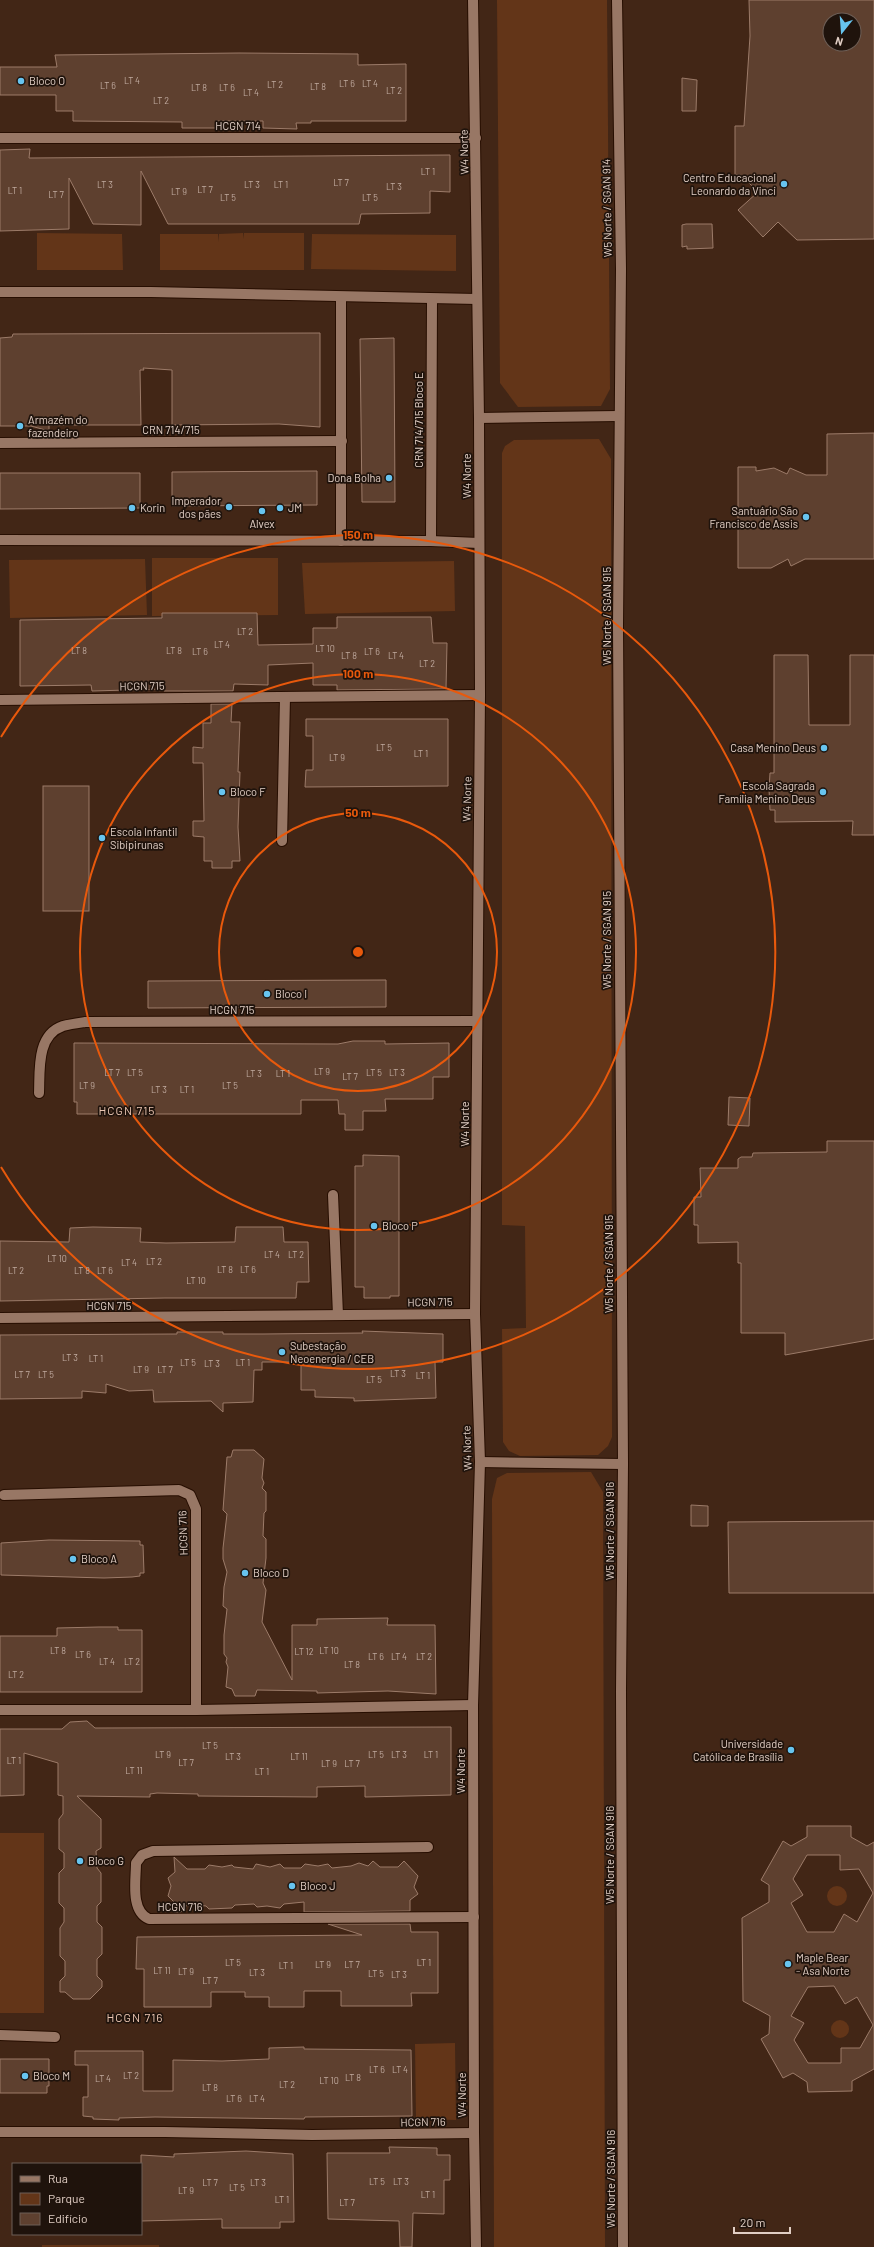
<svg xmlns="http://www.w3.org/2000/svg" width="874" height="2247" font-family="Barlow,sans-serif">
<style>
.green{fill:#633518}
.building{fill:#5e402f;stroke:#9c7b69;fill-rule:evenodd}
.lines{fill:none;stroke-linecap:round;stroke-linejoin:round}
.minor-casing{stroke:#270e01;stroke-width:12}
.tertiary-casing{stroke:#270e01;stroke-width:12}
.secondary-casing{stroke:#270e01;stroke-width:12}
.minor{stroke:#987765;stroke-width:10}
.tertiary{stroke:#987765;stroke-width:10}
.secondary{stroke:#987765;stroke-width:10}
.ring{fill:none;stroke:#e8590c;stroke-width:2}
.poi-dot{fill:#67c4ef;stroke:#1f130c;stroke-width:1.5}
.labels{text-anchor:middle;stroke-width:3.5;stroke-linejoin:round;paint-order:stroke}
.number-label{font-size:9px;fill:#c0aa9f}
.poi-label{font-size:11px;fill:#e1cec4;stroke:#1f130c;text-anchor:start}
.street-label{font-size:11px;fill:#e1cec4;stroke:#1f130c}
.neighbourhood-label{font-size:12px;letter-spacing:1px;fill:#eac5b1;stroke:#1f130c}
.centre{fill:#e8590c;stroke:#1f130c;stroke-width:2}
.ring-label{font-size:12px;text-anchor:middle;font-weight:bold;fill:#e8590c;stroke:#1f130c;stroke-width:3.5;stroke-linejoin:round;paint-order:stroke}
</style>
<rect width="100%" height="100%" fill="#422616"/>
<!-- green -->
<g class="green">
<polygon points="497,0 607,0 610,389 601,406 518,407 500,383"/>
<polygon points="37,233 122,234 123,270 37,270"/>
<polygon points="243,233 243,239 244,233 304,233 304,270 160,270 160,234 218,234 219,242 219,234"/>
<polygon points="312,234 456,235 456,271 311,269"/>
<polygon points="599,439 611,459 612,1437 608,1446 598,1455 520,1456 509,1451 503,1442 502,1329 526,1328 525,1226 502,1225 502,453 505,446 514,440"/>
<polygon points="152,558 278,558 278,615 152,616"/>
<polygon points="145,559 147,615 10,618 9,560"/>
<polygon points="454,561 455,611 305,614 302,563"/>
<polygon points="591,1472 603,1492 605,2247 494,2247 492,1499 497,1478 507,1473"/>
<rect x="0" y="1833" width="44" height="180"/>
<circle cx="837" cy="1896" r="10"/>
<circle cx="840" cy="2029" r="9"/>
<polygon points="455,2043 456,2120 416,2119 415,2044"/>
<rect x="42" y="2245" width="117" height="2"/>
</g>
<!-- building -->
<g class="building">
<path d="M 749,0 L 874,0 L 874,239 L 797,240 L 778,222 L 763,237 L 738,210 L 758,192 L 741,175 L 735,175 L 735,126 L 744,126 L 750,36 ZM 830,20 L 854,20 L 854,44 L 830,44 Z"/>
<polygon points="239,53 358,54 358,65 406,64 406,121 311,121 311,123 296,123 297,129 263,128 263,121 216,121 216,128 182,128 182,122 73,121 73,111 56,111 56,95 0,95 0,67 57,67 55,55"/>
<polygon points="682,78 697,80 696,111 682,111"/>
<polygon points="30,149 29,158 450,155 450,192 430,191 430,213 361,214 359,224 168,224 141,171 141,225 93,224 69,178 69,229 0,231 0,150"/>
<polygon points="686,224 712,224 713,248 687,249 687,246 682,247 682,225"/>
<polygon points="320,333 320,427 279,424 172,425 172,370 143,368 144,370 140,370 141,425 49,425 49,431 31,426 0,426 0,338 12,337 13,334"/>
<polygon points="394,338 395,502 362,502 360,339"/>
<polygon points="874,433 874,559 805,559 791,566 788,559 771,568 738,568 738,467 756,467 756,471 774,468 787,474 790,468 806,475 827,475 827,434"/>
<polygon points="317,471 317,505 172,506 172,472"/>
<polygon points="0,473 140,473 140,508 0,509"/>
<polygon points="162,613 257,613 258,645 313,644 313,628 337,628 337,617 431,617 433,643 447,643 446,689 337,690 337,685 313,685 313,663 268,665 268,685 234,684 233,691 164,691 164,689 92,691 91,685 20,686 20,620 162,618"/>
<polygon points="774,655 808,655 809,725 850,725 850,655 874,655 874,835 852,835 853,821 775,822 775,810 770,810 769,789 770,773 774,773"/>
<polygon points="211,704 232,704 231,722 240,722 238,772 240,772 238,827 240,861 232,861 232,868 212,868 212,861 204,861 204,837 193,836 193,821 204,821 203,763 193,763 193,747 203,748 203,723 211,723"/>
<polygon points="306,719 448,719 448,786 305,787 306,770 313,770 313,736 306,736"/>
<rect x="43" y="786" width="46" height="125"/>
<polygon points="386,980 386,1007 148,1008 148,981"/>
<polygon points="353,1041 385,1041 385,1044 449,1043 449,1077 433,1077 433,1099 385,1099 386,1111 363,1111 363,1130 345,1130 345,1114 339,1114 338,1100 301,1100 301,1114 77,1114 77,1102 74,1102 74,1043 338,1044"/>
<polygon points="729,1097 750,1098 749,1126 728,1125"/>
<polygon points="827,1141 874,1141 874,1339 785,1355 785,1333 741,1333 741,1263 738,1263 738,1242 698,1243 698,1225 694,1225 694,1197 701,1197 700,1168 738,1168 738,1159 741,1157 752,1157 753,1153 827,1152"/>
<polygon points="363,1155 399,1156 399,1296 390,1296 390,1298 364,1298 364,1287 355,1287 355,1166 363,1166"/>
<polygon points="93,1227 141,1228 140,1242 166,1243 235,1242 236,1227 283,1227 284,1242 308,1242 309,1282 297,1282 296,1298 165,1298 0,1301 0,1241 69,1242 70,1228"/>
<polygon points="362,1331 443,1334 443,1362 435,1362 436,1398 354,1401 354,1398 315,1397 315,1390 301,1390 301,1362 262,1362 262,1370 254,1370 253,1402 223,1403 223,1412 211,1401 154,1402 153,1390 129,1391 106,1384 106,1393 82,1391 82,1398 0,1399 0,1335 177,1334 177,1332 223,1332 223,1334 263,1334 363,1333"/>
<polygon points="233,1450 254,1450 264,1459 262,1478 264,1483 262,1488 266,1492 266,1511 264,1513 263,1536 266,1539 266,1558 263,1583 266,1590 262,1622 292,1680 292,1625 317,1625 317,1619 388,1618 387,1625 435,1625 436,1694 388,1691 317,1693 317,1691 257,1690 255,1696 235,1696 232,1689 226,1687 228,1667 226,1662 227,1658 224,1654 224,1635 227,1609 223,1606 224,1587 227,1572 223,1559 223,1548 227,1514 223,1510 227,1457 231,1457"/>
<polygon points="691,1505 708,1506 708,1526 691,1526"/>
<polygon points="874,1521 874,1593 729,1593 728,1522"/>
<polygon points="49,1540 140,1541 140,1545 143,1545 144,1573 140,1573 140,1576 132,1577 104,1578 1,1575 1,1543"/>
<polygon points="99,1627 118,1627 118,1630 142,1630 142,1692 0,1692 0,1636 57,1636 57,1628"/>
<polygon points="87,1721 95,1728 451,1727 451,1795 365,1797 365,1786 317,1787 317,1797 198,1796 198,1794 157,1793 150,1794 150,1797 77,1796 101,1819 101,1848 96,1851 97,1868 101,1873 101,1902 97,1906 97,1922 102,1927 102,1954 97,1959 97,1976 102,1981 102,1987 90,1999 73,1999 65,1992 60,1992 60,1981 65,1976 65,1961 60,1956 60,1928 64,1922 64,1908 59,1903 59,1873 64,1868 64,1853 59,1849 59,1819 63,1814 63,1796 58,1795 58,1763 24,1753 24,1795 0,1796 0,1729 62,1729 70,1722"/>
<path d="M 807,1826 L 851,1826 L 851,1837 L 867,1846 L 874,1842 L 874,2069 L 852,2081 L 852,2091 L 808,2092 L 807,2082 L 793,2073 L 783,2078 L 761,2039 L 769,2034 L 770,2016 L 743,2001 L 742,1918 L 769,1902 L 769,1885 L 761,1880 L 783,1841 L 791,1846 L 807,1837 ZM 807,1855 L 840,1855 L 840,1870 L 859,1869 L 873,1893 L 857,1922 L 844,1914 L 834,1932 L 807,1932 L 791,1903 L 803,1895 L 793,1879 ZM 834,1986 L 845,2004 L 857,1997 L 873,2025 L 860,2048 L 841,2048 L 841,2063 L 808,2063 L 794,2040 L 804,2023 L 791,2016 L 808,1987 Z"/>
<polygon points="174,1857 187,1869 205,1869 209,1865 222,1867 232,1865 234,1867 253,1869 256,1864 270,1867 280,1864 284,1868 301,1868 305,1864 318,1866 328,1864 332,1868 351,1866 359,1863 368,1866 373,1861 380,1867 398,1867 404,1861 418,1876 414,1887 418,1894 410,1900 410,1911 304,1912 304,1902 284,1904 280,1908 267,1906 257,1907 254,1904 235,1905 232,1908 209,1909 206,1906 188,1904 181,1912 174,1912 175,1903 168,1896 171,1886 168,1878 175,1872"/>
<polygon points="328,1924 410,1924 411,1932 438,1932 438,1993 411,1993 412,2006 341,2006 341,1991 304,1991 304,2007 269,2007 269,1997 245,1997 245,1992 211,1992 211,2007 144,2007 144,1969 136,1969 137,1937 362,1935"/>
<polygon points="304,2047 304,2049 411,2050 412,2116 305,2117 304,2119 155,2117 119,2118 119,2120 93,2119 93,2117 83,2116 83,2097 88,2097 88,2065 75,2065 75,2051 143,2051 143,2091 173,2091 173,2060 222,2061 269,2059 269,2048"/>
<polygon points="0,2059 49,2059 49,2086 47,2086 47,2093 0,2093"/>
<polygon points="389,2147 437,2148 437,2155 450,2155 450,2180 444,2180 444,2214 413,2213 412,2247 400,2247 399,2221 328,2219 327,2153 390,2153"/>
<polygon points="246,2151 293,2154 294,2222 280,2222 280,2228 222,2228 222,2219 141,2221 141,2155 174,2157 174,2154"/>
</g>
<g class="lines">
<defs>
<g id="minor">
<polyline points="0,138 476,138"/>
<polyline points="341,297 341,541"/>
<polyline points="0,443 342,441"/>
<polyline points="0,700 480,695"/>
<polyline points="282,841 285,697"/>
<path d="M 39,1093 C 40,1071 36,1035 63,1026 C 70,1024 78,1023 85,1022 L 477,1021"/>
<polyline points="333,1195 338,1315"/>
<polyline points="0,1318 475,1314"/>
<polyline points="4,1495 179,1490 190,1495 196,1509 196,1710"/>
<polyline points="0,1710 196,1710 473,1705"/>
<path d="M 428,1847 L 153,1851 L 142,1855 L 136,1863 C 136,1880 130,1911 149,1919 L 474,1917"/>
<polyline points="0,2035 55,2037"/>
<polyline points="0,2132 165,2132 312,2135 474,2133"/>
</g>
<g id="tertiary">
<polyline points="0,292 151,292 477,299"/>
<polyline points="0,540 431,541 479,543"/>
<polyline points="431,541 432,299"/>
</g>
<g id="secondary">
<polyline points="473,0 479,418 480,695 475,1314 480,1462 473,1705 474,2133 476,2247"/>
<polyline points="617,0 621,269 618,626 623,1464 621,1691 623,2247"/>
<polyline points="479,418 618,416"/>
<polyline points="480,1462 623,1464"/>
</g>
</defs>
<!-- minor casing -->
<use href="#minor" class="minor-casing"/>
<!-- tertiary casing -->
<use href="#tertiary" class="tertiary-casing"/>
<!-- secondary casing -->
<use href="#secondary" class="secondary-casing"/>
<!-- minor -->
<use href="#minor" class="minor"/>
<!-- tertiary -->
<use href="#tertiary" class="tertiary"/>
<!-- secondary -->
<use href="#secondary" class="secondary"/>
</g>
<!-- distance rings -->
<g class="ring">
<circle cx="358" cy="952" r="139"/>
<circle cx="358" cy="952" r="278"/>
<path d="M1 737A417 417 0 1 1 1 1167"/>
</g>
<!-- markers -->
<g class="poi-dot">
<circle cx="21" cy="81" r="4"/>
<circle cx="784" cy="184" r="4"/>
<circle cx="20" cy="426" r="4"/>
<circle cx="389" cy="478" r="4"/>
<circle cx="229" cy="507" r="4"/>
<circle cx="132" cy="508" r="4"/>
<circle cx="280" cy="508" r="4"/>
<circle cx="262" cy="511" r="4"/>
<circle cx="806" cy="517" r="4"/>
<circle cx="824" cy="748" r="4"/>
<circle cx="222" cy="792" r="4"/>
<circle cx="823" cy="792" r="4"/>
<circle cx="102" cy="838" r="4"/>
<circle cx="267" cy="994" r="4"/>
<circle cx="374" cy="1226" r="4"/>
<circle cx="282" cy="1352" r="4"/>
<circle cx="73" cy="1559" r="4"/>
<circle cx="245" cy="1573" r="4"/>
<circle cx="791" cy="1750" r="4"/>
<circle cx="80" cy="1861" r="4"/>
<circle cx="292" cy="1886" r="4"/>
<circle cx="788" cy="1964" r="4"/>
<circle cx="25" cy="2076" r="4"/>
</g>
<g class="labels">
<!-- number labels -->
<g class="number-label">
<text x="132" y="84">LT 4</text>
<text x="347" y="87">LT 6</text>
<text x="370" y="87">LT 4</text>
<text x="275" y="88">LT 2</text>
<text x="108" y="89">LT 6</text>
<text x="318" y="90">LT 8</text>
<text x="199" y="91">LT 8</text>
<text x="227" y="91">LT 6</text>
<text x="394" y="94">LT 2</text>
<text x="251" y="96">LT 4</text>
<text x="161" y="104">LT 2</text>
<text x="428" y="175">LT 1</text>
<text x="341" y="186">LT 7</text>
<text x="105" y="188">LT 3</text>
<text x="252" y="188">LT 3</text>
<text x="281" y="188">LT 1</text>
<text x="394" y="190">LT 3</text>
<text x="205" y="193">LT 7</text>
<text x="15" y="194">LT 1</text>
<text x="179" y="195">LT 9</text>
<text x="56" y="198">LT 7</text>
<text x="228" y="201">LT 5</text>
<text x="370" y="201">LT 5</text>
<text x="245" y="635">LT 2</text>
<text x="222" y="648">LT 4</text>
<text x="325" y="652">LT 10</text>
<text x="79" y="654">LT 8</text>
<text x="174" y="654">LT 8</text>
<text x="200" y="655">LT 6</text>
<text x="372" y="655">LT 6</text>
<text x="349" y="659">LT 8</text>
<text x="396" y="659">LT 4</text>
<text x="427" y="667">LT 2</text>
<text x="384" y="751">LT 5</text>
<text x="421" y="757">LT 1</text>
<text x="337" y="761">LT 9</text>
<text x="322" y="1075">LT 9</text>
<text x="112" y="1076">LT 7</text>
<text x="135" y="1076">LT 5</text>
<text x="374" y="1076">LT 5</text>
<text x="397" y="1076">LT 3</text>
<text x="254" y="1077">LT 3</text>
<text x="283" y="1077">LT 1</text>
<text x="350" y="1080">LT 7</text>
<text x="87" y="1089">LT 9</text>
<text x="230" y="1089">LT 5</text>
<text x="159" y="1093">LT 3</text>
<text x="187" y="1093">LT 1</text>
<text x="272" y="1258">LT 4</text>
<text x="296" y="1258">LT 2</text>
<text x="57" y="1262">LT 10</text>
<text x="154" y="1265">LT 2</text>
<text x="129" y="1266">LT 4</text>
<text x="225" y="1273">LT 8</text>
<text x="248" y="1273">LT 6</text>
<text x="16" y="1274">LT 2</text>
<text x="82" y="1274">LT 8</text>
<text x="105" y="1274">LT 6</text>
<text x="196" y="1284">LT 10</text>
<text x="70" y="1361">LT 3</text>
<text x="96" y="1362">LT 1</text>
<text x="188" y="1366">LT 5</text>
<text x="243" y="1366">LT 1</text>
<text x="212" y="1367">LT 3</text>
<text x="141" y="1373">LT 9</text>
<text x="165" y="1373">LT 7</text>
<text x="398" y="1377">LT 3</text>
<text x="22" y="1378">LT 7</text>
<text x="46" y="1378">LT 5</text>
<text x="423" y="1379">LT 1</text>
<text x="374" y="1383">LT 5</text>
<text x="58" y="1654">LT 8</text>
<text x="329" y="1654">LT 10</text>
<text x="304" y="1655">LT 12</text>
<text x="83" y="1658">LT 6</text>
<text x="376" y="1660">LT 6</text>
<text x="399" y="1660">LT 4</text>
<text x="424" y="1660">LT 2</text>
<text x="107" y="1665">LT 4</text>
<text x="132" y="1665">LT 2</text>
<text x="352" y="1668">LT 8</text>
<text x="16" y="1678">LT 2</text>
<text x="210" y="1749">LT 5</text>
<text x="163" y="1758">LT 9</text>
<text x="376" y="1758">LT 5</text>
<text x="399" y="1758">LT 3</text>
<text x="431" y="1758">LT 1</text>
<text x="233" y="1760">LT 3</text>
<text x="299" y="1760">LT 11</text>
<text x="14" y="1764">LT 1</text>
<text x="186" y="1766">LT 7</text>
<text x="329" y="1767">LT 9</text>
<text x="352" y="1767">LT 7</text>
<text x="134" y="1774">LT 11</text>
<text x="262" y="1775">LT 1</text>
<text x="233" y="1966">LT 5</text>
<text x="424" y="1966">LT 1</text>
<text x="323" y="1968">LT 9</text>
<text x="352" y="1968">LT 7</text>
<text x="286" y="1969">LT 1</text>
<text x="162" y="1974">LT 11</text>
<text x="186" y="1975">LT 9</text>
<text x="257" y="1976">LT 3</text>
<text x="376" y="1977">LT 5</text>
<text x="399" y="1978">LT 3</text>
<text x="210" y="1984">LT 7</text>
<text x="377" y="2073">LT 6</text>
<text x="400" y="2073">LT 4</text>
<text x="131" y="2079">LT 2</text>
<text x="353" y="2081">LT 8</text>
<text x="103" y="2082">LT 4</text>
<text x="329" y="2084">LT 10</text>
<text x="287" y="2088">LT 2</text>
<text x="210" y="2091">LT 8</text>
<text x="234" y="2102">LT 6</text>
<text x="257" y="2102">LT 4</text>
<text x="377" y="2185">LT 5</text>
<text x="401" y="2185">LT 3</text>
<text x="210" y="2186">LT 7</text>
<text x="258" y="2186">LT 3</text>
<text x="237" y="2191">LT 5</text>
<text x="186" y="2194">LT 9</text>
<text x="428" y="2198">LT 1</text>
<text x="282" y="2203">LT 1</text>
<text x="347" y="2206">LT 7</text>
</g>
<!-- poi labels -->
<g class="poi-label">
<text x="29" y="85">Bloco O</text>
<text x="776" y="182" text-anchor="end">Centro Educacional<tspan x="776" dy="13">Leonardo da Vinci</tspan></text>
<text x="28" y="424">Armazém do<tspan x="28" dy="13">fazendeiro</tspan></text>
<text x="381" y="482" text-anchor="end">Dona Bolha</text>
<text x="221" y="505" text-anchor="end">Imperador<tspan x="221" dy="13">dos pães</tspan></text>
<text x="140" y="512">Korin</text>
<text x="288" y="512">JM</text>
<text x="798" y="515" text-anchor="end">Santuário São<tspan x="798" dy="13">Francisco de Assis</tspan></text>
<text x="262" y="528" text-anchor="middle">Alvex</text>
<text x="816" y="752" text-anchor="end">Casa Menino Deus</text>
<text x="815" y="790" text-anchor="end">Escola Sagrada<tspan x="815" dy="13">Família Menino Deus</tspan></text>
<text x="230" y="796">Bloco F</text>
<text x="110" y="836">Escola Infantil<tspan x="110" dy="13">Sibipirunas</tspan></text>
<text x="275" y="998">Bloco I</text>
<text x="382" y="1230">Bloco P</text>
<text x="290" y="1350">Subestação<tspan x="290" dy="13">Neoenergia / CEB</tspan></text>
<text x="81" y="1563">Bloco A</text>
<text x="253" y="1577">Bloco D</text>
<text x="783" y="1748" text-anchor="end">Universidade<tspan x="783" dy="13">Católica de Brasília</tspan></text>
<text x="88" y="1865">Bloco G</text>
<text x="300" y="1890">Bloco J</text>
<text x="796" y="1962">Maple Bear<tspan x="796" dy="13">- Asa Norte</tspan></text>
<text x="33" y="2080">Bloco M</text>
</g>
<!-- street labels -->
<g class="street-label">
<text x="238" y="130">HCGN 714</text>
<text transform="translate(464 152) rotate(-91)" y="4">W4 Norte</text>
<text transform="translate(607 208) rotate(-91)" y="4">W5 Norte / SGAN 914</text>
<text transform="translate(419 420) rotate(-90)" y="4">CRN 714/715 Bloco E</text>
<text x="171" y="434">CRN 714/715</text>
<text transform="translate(467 476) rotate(-90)" y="4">W4 Norte</text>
<text transform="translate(607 616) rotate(-90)" y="4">W5 Norte / SGAN 915</text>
<text transform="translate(142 686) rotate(-1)" y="4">HCGN 715</text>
<text transform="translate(467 799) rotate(-89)" y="4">W4 Norte</text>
<text transform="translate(607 940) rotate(-90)" y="4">W5 Norte / SGAN 915</text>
<text x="232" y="1014">HCGN 715</text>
<text transform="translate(465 1124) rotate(-90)" y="4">W4 Norte</text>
<text transform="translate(609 1264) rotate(-90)" y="4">W5 Norte / SGAN 915</text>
<text transform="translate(430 1302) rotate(-1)" y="4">HCGN 715</text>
<text x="109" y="1310">HCGN 715</text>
<text transform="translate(467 1448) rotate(-92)" y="4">W4 Norte</text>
<text transform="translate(610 1531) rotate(-90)" y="4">W5 Norte / SGAN 916</text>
<text transform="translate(183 1533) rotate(-92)" y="4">HCGN 716</text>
<text transform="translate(461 1771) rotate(-90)" y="4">W4 Norte</text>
<text transform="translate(610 1855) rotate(-90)" y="4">W5 Norte / SGAN 916</text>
<text x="180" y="1911">HCGN 716</text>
<text transform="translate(462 2095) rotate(-90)" y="4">W4 Norte</text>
<text transform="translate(423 2122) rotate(-1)" y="4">HCGN 716</text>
<text transform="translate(611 2179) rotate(-90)" y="4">W5 Norte / SGAN 916</text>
</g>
<!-- neighbourhood labels -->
<g class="neighbourhood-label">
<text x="127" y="1115">HCGN 715</text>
<text x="135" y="2022">HCGN 716</text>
</g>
</g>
<circle cx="358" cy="952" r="6" class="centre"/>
<g class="ring-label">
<text x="358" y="539">150 m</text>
<text x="358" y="678">100 m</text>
<text x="358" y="817">50 m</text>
</g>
<!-- legend -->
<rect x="12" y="2163" width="130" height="72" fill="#1f130c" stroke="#6d5e56"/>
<rect x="20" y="2176" width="20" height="6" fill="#987765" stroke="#6d5e56"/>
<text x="48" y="2183" font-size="12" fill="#e1cec4">Rua</text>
<rect x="20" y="2193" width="20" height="12" fill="#633518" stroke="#6d5e56"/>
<text x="48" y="2203" font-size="12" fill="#e1cec4">Parque</text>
<rect x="20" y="2213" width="20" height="12" fill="#5e402f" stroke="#6d5e56"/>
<text x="48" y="2223" font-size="12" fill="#e1cec4">Edifício</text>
<!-- north arrow -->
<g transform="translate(842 32) rotate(197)"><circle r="19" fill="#1f130c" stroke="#6d5e56"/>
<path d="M0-3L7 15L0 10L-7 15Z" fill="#67c4ef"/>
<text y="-6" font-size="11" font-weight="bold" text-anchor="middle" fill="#e1cec4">N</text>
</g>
<!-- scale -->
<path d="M734 2227v6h56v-6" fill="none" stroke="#e1cec4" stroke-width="2"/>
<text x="740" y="2227" font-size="12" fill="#e1cec4" stroke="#1f130c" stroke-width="3" paint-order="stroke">20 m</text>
</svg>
